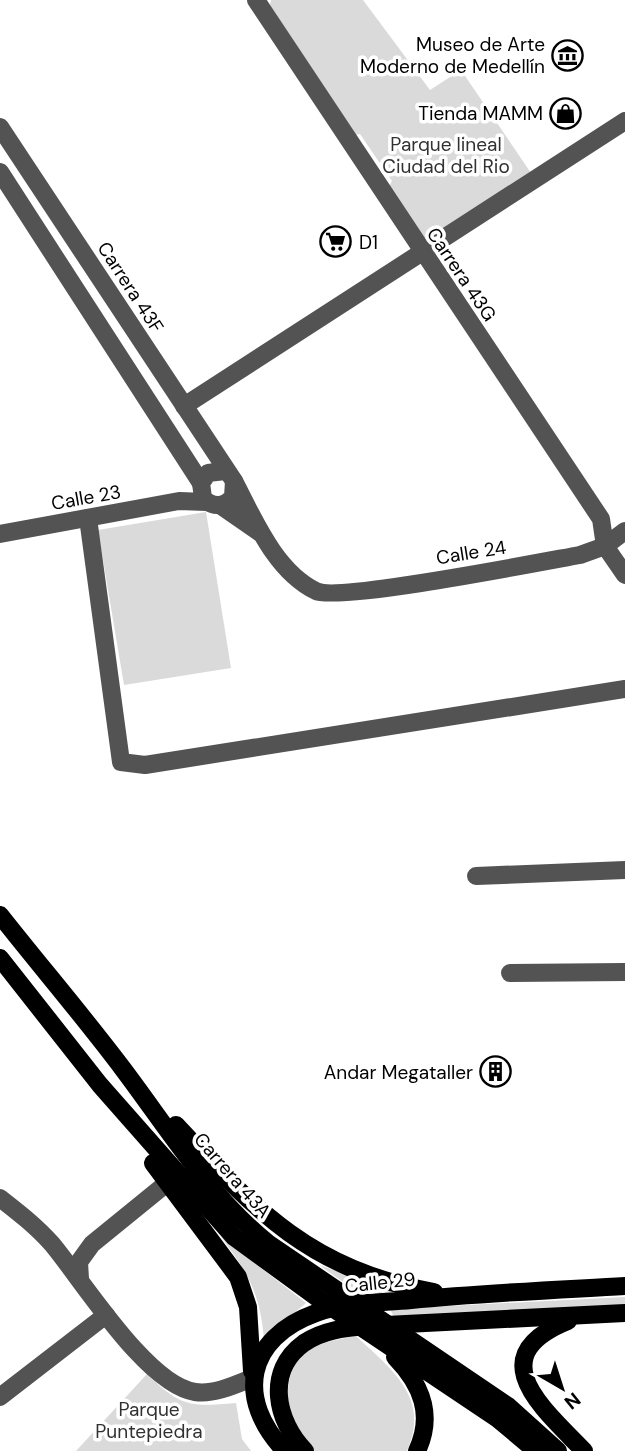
<svg xmlns="http://www.w3.org/2000/svg" width="625" height="1451" font-family="'DM Sans',sans-serif">
<style>
.green{fill:#dadada}
.lines{fill:none;stroke-linecap:round;stroke-linejoin:round}
.minor{stroke:#535353;stroke-width:18}
.major{stroke:#000;stroke-width:18}
.labels{text-anchor:middle;stroke-width:7;stroke-linejoin:round;paint-order:stroke}
.poi-label{font-size:19px;fill:#000;stroke:#fff;text-anchor:end}
.park-label{font-size:19px;fill:#313131;stroke:#fff}
.street-label{font-size:19px;fill:#000;stroke:#fff}
</style>
<rect width="100%" height="100%" fill="#fff"/>
<!-- green -->
<g class="green">
<polygon points="271,0 363,0 430,90 461,70 531,173 430,238 425,238 389,186 392,181 360,134 355,135 270,5"/>
<polygon points="206,512 231,668 124,685 98,530"/>
<path d="M 221,1237 L 306,1303 L 264,1339 C 260,1293 248,1273 221,1237 Z"/>
<polygon points="319,1265 399,1292 360,1294"/>
<polygon points="625,1297 625,1307 395,1319 390,1309"/>
<path d="M 356,1336 C 392,1370 431,1398 407,1451 L 315,1451 C 288,1426 274,1375 309,1350 C 323,1341 341,1339 356,1336 Z"/>
<path d="M 147,1374 C 181,1407 190,1407 236,1403 L 242,1439 L 251,1451 L 76,1451 Z"/>
</g>
<g class="lines">
<!-- minor -->
<g class="minor">
<polyline points="256,0 601,519 605,546 625,575"/>
<path d="M 0,127 L 234,481 L 233,497 C 224,507 213,508 203,498 L 201,483 L 208,473 L 225,471"/>
<polyline points="0,172 201,483"/>
<polyline points="184,406 625,121"/>
<path d="M 234,481 C 254,519 275,571 316,591 C 337,602 541,562 580,555 L 605,546 L 625,531"/>
<polyline points="220,505 259,532"/>
<polyline points="88,518 121,762 145,765 625,689"/>
<polyline points="0,534 179,501 207,502"/>
<polyline points="476,876 625,870"/>
<polyline points="510,973 625,972"/>
<path d="M 0,1198 C 18,1212 36,1226 52,1244 C 83,1281 147,1385 195,1392 C 213,1395 235,1385 252,1378"/>
<polyline points="80,1279 79,1262 92,1244 167,1183"/>
<polyline points="0,1397 106,1315"/>
</g>
<!-- major -->
<g class="major">
<path d="M 0,915 C 41,967 84,1017 123,1069 C 169,1130 209,1196 269,1244 L 508,1406 L 558,1451"/>
<polyline points="0,958 100,1085 234,1237 319,1299 498,1419 536,1451"/>
<path d="M 176,1125 C 257,1212 311,1270 434,1292"/>
<polyline points="153,1163 238,1277 248,1307 252,1371"/>
<path d="M 568,1321 C 479,1357 544,1409 584,1451"/>
<path d="M 395,1357 C 422,1385 434,1415 417,1451"/>
<path d="M 285,1451 C 235,1399 246,1338 316,1313 C 345,1302 380,1303 411,1300 C 482,1293 554,1290 625,1286"/>
<path d="M 305,1451 C 276,1421 265,1371 304,1343 C 323,1330 345,1328 366,1326 L 625,1313"/>
</g>
</g>
<!-- icons -->
<defs>
<symbol id="museum-ring" viewBox="-11 -11 22 22"><circle r="9.5" fill="#fff" stroke="#000" stroke-width="1.5"/><path d="M0-6L6-3V-2H-6V-3ZM-5-1h2V3h-2ZM-1-1h2V3h-2ZM3-1h2V3H3ZM-6 4H6V6H-6Z" fill="#000"/></symbol>
<symbol id="shop-ring" viewBox="-11 -11 22 22"><circle r="9.5" fill="#fff" stroke="#000" stroke-width="1.5"/><path d="M-5-2.5h2.3a2.7 3.5 0 0 1 5.4 0H5L5.5 6h-11ZM-1.5-2.5h3a1.5 2.3 0 0 0-3 0Z" fill="#000"/></symbol>
<symbol id="supermarket-ring" viewBox="-11 -11 22 22"><circle r="9.5" fill="#fff" stroke="#000" stroke-width="1.5"/><path d="M-6-5.5h2.5l.6 2H6L4.5 2H-2.5L-4.4-4H-6ZM-1.5 3.2a1.3 1.3 0 1 0 .1 0ZM3 3.2a1.3 1.3 0 1 0 .1 0Z" fill="#000"/></symbol>
<symbol id="building-ring" viewBox="-11 -11 22 22"><circle r="9.5" fill="#fff" stroke="#000" stroke-width="1.5"/><path d="M-4-6H4V6H1V3H-1V6H-4ZM-2.5-4.3h1.7v1.8h-1.7ZM.8-4.3h1.7v1.8H.8ZM-2.5-1h1.7V.8h-1.7ZM.8-1h1.7V.8H.8Z" fill="#000"/></symbol>
</defs>
<g fill-rule="evenodd">
<use href="#museum-ring" x="550" y="38" width="35" height="35"/>
<use href="#shop-ring" x="548" y="96" width="35" height="35"/>
<use href="#supermarket-ring" x="318" y="224" width="35" height="35"/>
<use href="#building-ring" x="478" y="1054" width="35" height="35"/>
</g>
<g class="labels">
<!-- poi labels -->
<g class="poi-label">
<text x="545" y="51">Museo de Arte<tspan x="545" dy="22">Moderno de Medellín</tspan></text>
<text x="543" y="120">Tienda MAMM</text>
<text x="359" y="249" text-anchor="start">D1</text>
<text x="473" y="1079">Andar Megataller</text>
</g>
<!-- park labels -->
<g class="park-label">
<text x="446" y="151">Parque lineal<tspan x="446" dy="22">Ciudad del Rio</tspan></text>
<text x="149" y="1416">Parque<tspan x="149" dy="22">Puntepiedra</tspan></text>
</g>
<!-- street labels -->
<g class="street-label">
<text transform="translate(462 274) rotate(56)" y="7">Carrera 43G</text>
<text transform="translate(131 287) rotate(57)" y="7">Carrera 43F</text>
<text transform="translate(86 497) rotate(-10)" y="7">Calle 23</text>
<text transform="translate(471 552) rotate(-9)" y="7">Calle 24</text>
<text transform="translate(233 1175) rotate(49)" y="7">Carrera 43A</text>
<text transform="translate(380 1282) rotate(-6)" y="7">Calle 29</text>
</g>
</g>
<!-- north arrow -->
<g transform="translate(562 1388) rotate(141)" stroke="#ffffff" stroke-width="5" paint-order="stroke">
<path d="M0-5L12 26L0 18L-12 26Z" fill="#000000"/>
<text y="-10" font-size="19" font-weight="bold" text-anchor="middle" fill="#000000">N</text>
</g>
</svg>
